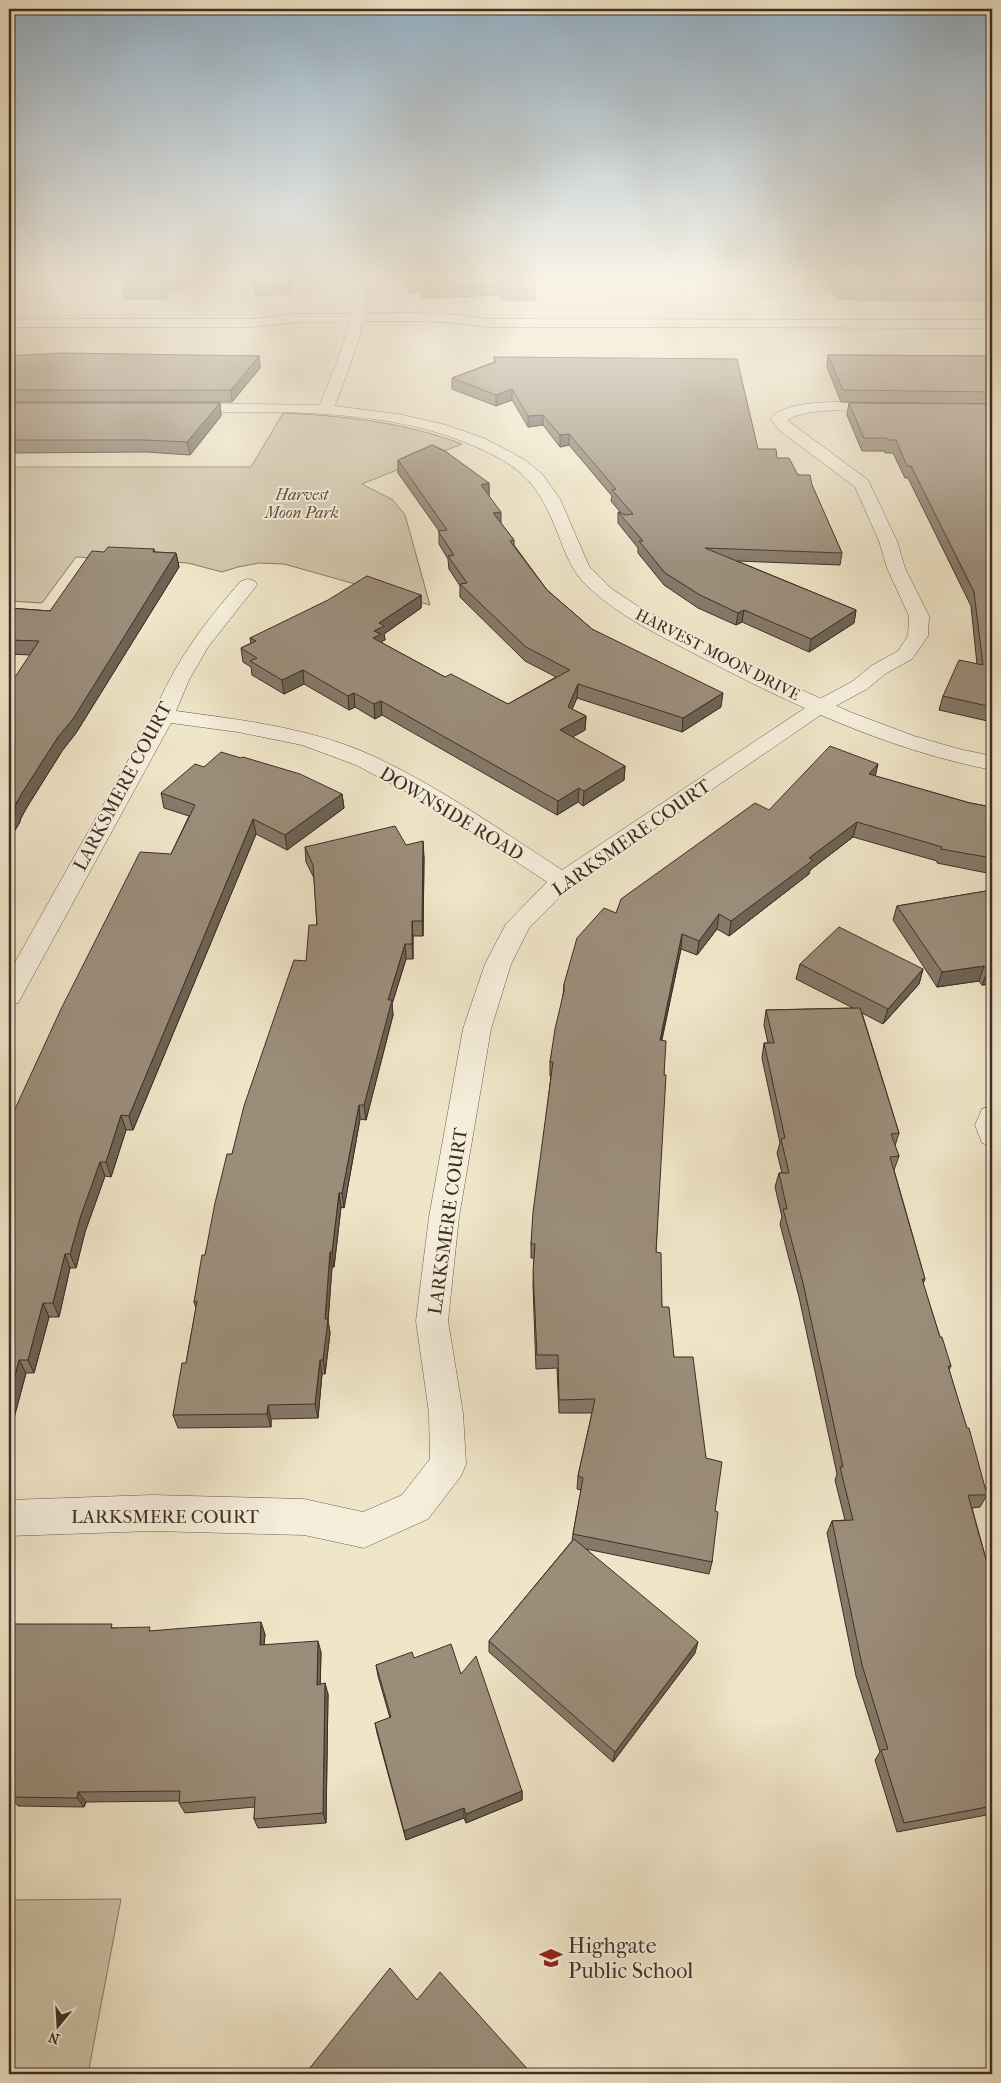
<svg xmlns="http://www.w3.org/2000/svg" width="1001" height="2083" font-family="'IM FELL French Canon',serif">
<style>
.green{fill:#d1c6ac;stroke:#887a68}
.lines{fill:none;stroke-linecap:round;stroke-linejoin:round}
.minor-casing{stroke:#6c5c4e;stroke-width:1}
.tertiary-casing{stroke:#6c5c4e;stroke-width:1}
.secondary-casing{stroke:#402e25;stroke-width:1}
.minor{fill:#f5eedb;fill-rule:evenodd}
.tertiary{fill:#f5eedb;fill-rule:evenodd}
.secondary{fill:#f5eedb;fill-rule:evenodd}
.wall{fill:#857969;stroke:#402e25}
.shaded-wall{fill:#6c6355;stroke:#402e25}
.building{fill:#9b8d7a;stroke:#402e25}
.labels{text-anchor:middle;stroke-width:4;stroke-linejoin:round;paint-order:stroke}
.far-park-label{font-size:16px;font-style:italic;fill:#5d4c40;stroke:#f5eedb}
.far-street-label{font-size:16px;fill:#402e25;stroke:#f5eedb}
.street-label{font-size:19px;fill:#402e25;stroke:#f5eedb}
.near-poi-label{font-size:22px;fill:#402e25;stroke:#f5eedb;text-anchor:start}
</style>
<rect width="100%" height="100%" fill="#efe5c8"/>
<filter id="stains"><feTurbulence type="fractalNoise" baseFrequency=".004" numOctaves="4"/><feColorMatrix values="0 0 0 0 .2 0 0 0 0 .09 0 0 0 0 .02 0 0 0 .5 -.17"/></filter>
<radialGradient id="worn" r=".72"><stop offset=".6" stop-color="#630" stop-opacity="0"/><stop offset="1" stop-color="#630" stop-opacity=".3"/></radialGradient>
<!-- green -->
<g class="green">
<path d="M 283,413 C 345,416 404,422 462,444 L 362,484 L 393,500 L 405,515 L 430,605 L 284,564 L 259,563 L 238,567 L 222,572 L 188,563 L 76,557 L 42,603 L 9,601 L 9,467 L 251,467 Z"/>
<polygon points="121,1899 88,2074 9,2074 9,1900"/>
</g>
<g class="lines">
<defs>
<g id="minor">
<path d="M 88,275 L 101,275 C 81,302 39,297 9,296 L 9,288 C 34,288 69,295 88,275 Z"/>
<path d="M 570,275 L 582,275 C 587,285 601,286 611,289 L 773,288 L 780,284 L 777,275 L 789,275 L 793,286 L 792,289 L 775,296 L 611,297 L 583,290 L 575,285 Z"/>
<path d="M 844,402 L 886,403 L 891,405 L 894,408 L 891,411 L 886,413 C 854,412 816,405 787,420 L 868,480 L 897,541 L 905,568 L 929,616 L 928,636 L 912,659 L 885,674 L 867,689 L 828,710 L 571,886 L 529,928 L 511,964 L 491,1029 L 459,1217 L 448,1321 L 463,1413 L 466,1464 L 461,1476 L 428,1519 L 364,1548 L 304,1535 L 152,1531 L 9,1536 L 9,1500 L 152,1495 L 304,1499 L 363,1512 L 402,1495 L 430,1459 L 429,1413 L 416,1321 L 429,1217 L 463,1029 L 485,964 L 506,924 L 547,882 L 429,804 L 356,765 L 302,745 L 238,732 L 171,723 L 22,996 L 18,1003 L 9,1005 L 9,973 L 153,716 C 173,664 205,622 241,581 L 248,579 L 255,581 L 257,585 L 208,647 L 189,680 L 176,711 C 242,720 312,728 373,756 C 440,787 500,830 562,870 L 814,702 L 853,681 L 871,666 L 898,651 L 908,636 L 909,616 L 887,568 L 879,541 L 855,487 L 779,430 L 770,419 C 783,402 825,402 844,402 Z"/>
<polygon points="992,1106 992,1146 982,1143 975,1125 982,1109"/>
</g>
<path id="tertiary" d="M 354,275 L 366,275 C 371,318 349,366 335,406 L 399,414 L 446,425 L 486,439 L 525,460 L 543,475 L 560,499 L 589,566 L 612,589 L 639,607 L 756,669 L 850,712 L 914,736 L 959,749 L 992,756 L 992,770 C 889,750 792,705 699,656 C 661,636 620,617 588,587 C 572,571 566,555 558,534 C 539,485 523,467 474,446 C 410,418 337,413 267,412 C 248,412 229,412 210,412 C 200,412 188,414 178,411 L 175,408 L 178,405 L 183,403 L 320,405 C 335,365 358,318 354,275 Z"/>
<polygon id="secondary" points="414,313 458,315 487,319 992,320 992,328 487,327 458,323 414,321 295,322 251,327 9,327 9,319 251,319 295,314"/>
</defs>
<!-- minor casing -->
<use href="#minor" class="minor-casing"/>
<!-- tertiary casing -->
<use href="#tertiary" class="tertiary-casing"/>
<!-- secondary casing -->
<use href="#secondary" class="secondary-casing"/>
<!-- minor -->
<use href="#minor" class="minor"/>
<!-- tertiary -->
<use href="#tertiary" class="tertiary"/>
<!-- secondary -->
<use href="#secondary" class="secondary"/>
</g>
<!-- wall -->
<g class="wall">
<polygon points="9,275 54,275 52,277 9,277"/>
<polygon points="193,275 183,291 170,291 166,299 124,299 122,289"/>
<polygon points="295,275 288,294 255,295 254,284"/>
<polygon points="405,275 535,275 536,300 501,300 501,295 422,298 421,292 408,293"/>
<polygon points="623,275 747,275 746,278 623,278"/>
<polygon points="825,275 992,275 992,300 855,300 854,299 837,299"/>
<polygon points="828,355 992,356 992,404 841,402 827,367"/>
<polygon points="9,356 259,356 260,368 232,402 9,402"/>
<polygon points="494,357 758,449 777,458 812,485 842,553 840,565 737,561 856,610 854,623 809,652 742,622 736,625 698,608 664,585 638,553 638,548 618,523 618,512 621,513 611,501 612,496 569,445 560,447 543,425 528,427 512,400 496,406 452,389 452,378 494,362"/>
<polygon points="9,403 220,403 221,416 190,455 146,452 9,453"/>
<polygon points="849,403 992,404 992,722 939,710 943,696 977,664 971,606 908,478 905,478 893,453 885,453 884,451 862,451 847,415"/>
<polygon points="398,460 489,483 489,496 501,523 514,540 514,545 547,590 592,629 721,707 682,732 577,698 572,709 586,716 585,730 572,737 625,766 624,780 583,806 578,802 557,815 382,715 375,719 355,707 349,710 304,684 284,694 252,675 251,667 243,662 241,648 251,643 250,638 421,595 421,608 384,634 385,640 382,641 382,643 445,677 508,704 556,677 525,661 460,597 460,586 449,569 448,559 439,544 439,531 398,473"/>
<polygon points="154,549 155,552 176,553 179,567 76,733 62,751 27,807 20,820 20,822 9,840 30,655 9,654 9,608 50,611 104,552"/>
<polygon points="204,767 342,794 344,808 287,850 256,834 133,1130 126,1130 111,1177 105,1176 85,1232 76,1268 70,1268 59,1317 49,1317 34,1373 26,1373 11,1429 9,1430 9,1122 171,854 189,816 164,808 161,793"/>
<polygon points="875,776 970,803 992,807 992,874 937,863 937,861 853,837 810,870 809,874 729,936 717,929 697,955 681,949 662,1040 664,1075 656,1252 662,1307 674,1357 706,1458 715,1511 712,1562 709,1574 586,1549 695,1653 613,1762 489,1652 489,1641 572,1541 573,1534 581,1490 577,1489 578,1476 592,1413 559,1413 557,1368 536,1369 533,1285 534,1258 531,1258 531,1244 551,1076 550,1076 550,1062 563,996 564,984 616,913 769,810"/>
<polygon points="406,845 424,856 423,936 413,936 413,959 406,959 392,1004 393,1015 366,1120 360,1119 344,1208 341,1207 334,1267 332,1267 328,1321 330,1333 325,1374 322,1374 318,1418 271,1419 271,1427 178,1428 173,1415 186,1363 196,1308 194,1302 205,1255 232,1154 306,961 317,925 314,878 306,862 305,847"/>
<polygon points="992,890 992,984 982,985 979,981 937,987 893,920 897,906"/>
<polygon points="800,964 923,969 919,984 883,1024 862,1013 899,1133 895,1146 899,1156 894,1170 925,1279 923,1284 940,1337 951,1366 949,1370 987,1495 980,1507 972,1508 992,1581 992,1814 897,1832 875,1760 880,1752 856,1676 827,1533 832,1521 845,1520 835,1480 837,1474 799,1297 780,1224 782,1217 775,1187 779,1173 782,1173 777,1153 780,1143 762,1058 764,1043 768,1043 764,1025 766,1010 853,1008 796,979"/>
<polygon points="9,1624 114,1628 151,1631 265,1634 264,1645 321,1652 320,1684 328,1694 326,1823 258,1828 254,1819 255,1807 185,1813 179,1803 180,1801 86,1802 84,1807 18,1806 11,1798 9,1798"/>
<polygon points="414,1658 461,1674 522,1791 522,1800 466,1823 464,1818 406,1840 377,1733 375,1723 390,1718 378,1676 376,1665"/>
</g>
<!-- shaded-wall -->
<g class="shaded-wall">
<polygon points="185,275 193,275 183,291 181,280"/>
<polygon points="290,275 295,275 288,294 287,284"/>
<polygon points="168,280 170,291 166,299 164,288"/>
<polygon points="259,356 260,368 232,402 231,390"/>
<polygon points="512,389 512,400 496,406 496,395"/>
<polygon points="220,403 221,416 190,455 187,442"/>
<polygon points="543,415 543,425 528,427 528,416"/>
<polygon points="569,434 569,445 560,447 560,435"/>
<polygon points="489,483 489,496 481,498 481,485"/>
<polygon points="501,512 501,525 493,513"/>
<polygon points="176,553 179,567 76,733 62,751 27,807 20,820 20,822 9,840 9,818 22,793"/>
<polygon points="421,595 421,608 384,634 385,640 382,641 382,648 373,638 374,631 379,623"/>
<polygon points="744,610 742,622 736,625 738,613"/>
<polygon points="856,610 854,623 809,652 811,639"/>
<polygon points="303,670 304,684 284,694 282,680"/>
<polygon points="578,684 577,698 567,721 568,707"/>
<polygon points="354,693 355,707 349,710 348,696"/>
<polygon points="723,693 721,707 682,732 683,718"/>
<polygon points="381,701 382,715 375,719 374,704"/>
<polygon points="586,716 585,730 559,745 560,730"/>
<polygon points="878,764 875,778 869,774"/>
<polygon points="625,766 624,780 583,806 584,791"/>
<polygon points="579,788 578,802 557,815 558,801"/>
<polygon points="342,794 344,808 287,850 285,835"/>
<polygon points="253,819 256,834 133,1130 129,1116"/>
<polygon points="857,822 853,837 810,870 809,874 729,936 731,921 809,858"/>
<polygon points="423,841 424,856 423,936 422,921"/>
<polygon points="719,914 717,929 697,955 699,941"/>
<polygon points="412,921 413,936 413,959 412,944"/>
<polygon points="682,934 681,949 658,1055 660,1040"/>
<polygon points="405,944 406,959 392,1004 393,1015 366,1120 364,1105 388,1000"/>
<polygon points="984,966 979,981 937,987 942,972"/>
<polygon points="923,969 919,984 883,1024 888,1009"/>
<polygon points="988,970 992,970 992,984 982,985"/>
<polygon points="359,1105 360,1119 344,1208 342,1193"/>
<polygon points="121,1115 126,1130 111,1177 106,1162"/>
<polygon points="100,1162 105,1176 85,1232 76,1268 70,1254 80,1218"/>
<polygon points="339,1193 341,1207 334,1267 332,1252"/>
<polygon points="330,1252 332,1267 328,1321 330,1333 325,1374 323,1360 325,1319"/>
<polygon points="65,1254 70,1268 59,1317 53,1303"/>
<polygon points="43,1303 49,1317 34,1373 28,1360"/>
<polygon points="19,1360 26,1373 11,1429 9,1425 9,1399"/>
<polygon points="320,1360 322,1374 318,1418 315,1404"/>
<polygon points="268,1405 271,1419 271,1427 267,1414"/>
<polygon points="261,1622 265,1634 263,1657 260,1645"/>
<polygon points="318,1641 321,1652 320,1696 317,1685"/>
<polygon points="698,1642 695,1653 613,1762 615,1752"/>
<polygon points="325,1683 328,1694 326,1823 323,1813"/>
<polygon points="522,1791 522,1800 466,1823 466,1814"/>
<polygon points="78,1792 86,1802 84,1807 77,1798"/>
<polygon points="464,1808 464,1818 406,1840 404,1831"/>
</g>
<!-- building -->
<g class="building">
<polygon points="130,275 185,275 181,280 168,280 164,288 122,289"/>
<polygon points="257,275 290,275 287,284 254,284"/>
<polygon points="406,275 535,275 536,289 501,289 501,284 422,287 421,281 408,282"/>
<polygon points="832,275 992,275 992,289 857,289 856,288 839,288"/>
<polygon points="62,353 259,356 231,390 9,390 9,356"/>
<polygon points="828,355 992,356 992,392 843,390"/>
<polygon points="494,357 737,359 758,449 776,449 777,458 789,458 798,475 810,475 812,485 842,553 705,548 856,610 811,639 744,610 738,613 700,595 665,573 639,541 643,541 618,512 625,515 633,514 612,490 616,489 569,434 560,435 543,415 528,416 512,389 496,395 452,378 496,362"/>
<polygon points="9,403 220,403 187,442 144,440 9,440"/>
<polygon points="849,403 992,404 992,707 943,696 959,660 983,665 974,592 911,466 907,466 896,440 888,440 887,438 864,438"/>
<polygon points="432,445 445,451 489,483 481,485 501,512 493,513 514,540 510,541 547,590 592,629 723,693 683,718 578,684 568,707 586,716 560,730 625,766 584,791 579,788 558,801 381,701 374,704 354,693 348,696 303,670 282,680 250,661 257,658 241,648 256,641 250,638 328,600 367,576 421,595 379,623 384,626 374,631 381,634 373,638 445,677 451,674 508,704 570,670 526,647 460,584 467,583 448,556 454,555 438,531 447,530 398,460"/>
<polygon points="108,547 154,549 153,552 176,553 73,719 58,737 22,793 14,807 16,808 9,818 9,686 39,641 9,640 9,608 50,611 92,551 104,552"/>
<polygon points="830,746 878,764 869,774 970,803 992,807 992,858 941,849 942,847 857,822 809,858 813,860 731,921 719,914 699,941 682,934 660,1040 666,1041 664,1075 666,1075 656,1252 661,1253 662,1307 669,1307 674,1357 693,1357 706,1458 722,1462 715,1511 718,1512 712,1562 573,1534 583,1478 578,1476 595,1399 559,1400 558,1355 537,1355 533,1271 535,1244 531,1244 533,1212 553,1062 550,1062 555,1029 564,991 564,984 577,938 604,908 616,913 621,899 755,803 769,810"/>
<polygon points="221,752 241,758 243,757 300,774 342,794 285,835 253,819 129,1116 121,1115 106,1162 100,1162 80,1218 70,1254 65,1254 53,1303 43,1303 28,1360 19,1360 9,1399 9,1122 61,1009 140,852 171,854 195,805 161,793 195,764 204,767"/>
<polygon points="395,826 406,845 423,841 422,921 412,921 412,944 405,944 388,1000 392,1000 364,1105 359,1105 342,1193 339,1193 332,1252 330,1252 325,1319 328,1319 323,1360 320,1360 315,1404 268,1405 267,1414 173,1415 182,1363 186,1363 197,1301 194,1302 202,1255 205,1255 215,1203 227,1154 232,1154 244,1106 294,960 306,961 309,925 317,925 313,865 305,847"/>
<polygon points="992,890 992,970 988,970 984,966 942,972 897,906"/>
<polygon points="839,927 923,969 888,1009 800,964"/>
<polygon points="860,1008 899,1133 891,1134 899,1156 890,1157 925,1279 922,1279 940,1337 942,1337 951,1366 948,1366 967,1428 969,1428 987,1495 968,1495 992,1581 992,1806 904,1823 881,1750 888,1749 862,1665 832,1521 853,1520 840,1467 843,1467 803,1283 783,1209 787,1209 779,1173 789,1173 781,1139 785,1138 764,1043 774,1043 766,1010"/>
<polygon points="574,1539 698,1642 615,1752 489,1641"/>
<polygon points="261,1622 260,1645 318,1641 317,1685 325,1683 323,1813 254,1819 255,1797 179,1803 180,1791 78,1792 77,1798 10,1797 12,1789 9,1789 9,1624 112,1624 111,1628 150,1627 149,1631"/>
<polygon points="451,1644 461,1674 476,1656 522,1791 466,1814 464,1808 404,1831 375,1723 391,1717 376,1665 412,1652 414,1658"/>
<polygon points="390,1968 417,2000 440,1972 532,2074 305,2074"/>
</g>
<!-- sky -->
<linearGradient id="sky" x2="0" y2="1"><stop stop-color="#93afc5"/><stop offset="0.49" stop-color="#f8f3e6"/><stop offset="1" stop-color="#f8f3e6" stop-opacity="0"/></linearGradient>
<rect width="1001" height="567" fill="url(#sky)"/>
<!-- icons -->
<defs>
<symbol id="school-bare" viewBox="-9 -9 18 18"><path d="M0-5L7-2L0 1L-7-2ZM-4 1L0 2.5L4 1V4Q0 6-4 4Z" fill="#8f2418" stroke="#f5eedb" stroke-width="2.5" paint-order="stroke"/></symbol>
</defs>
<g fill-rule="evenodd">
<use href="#school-bare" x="535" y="1942" width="32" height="32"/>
</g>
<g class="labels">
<!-- far-park labels -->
<g class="far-park-label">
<text x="302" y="500">Harvest<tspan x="302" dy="18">Moon Park</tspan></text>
</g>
<!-- far-street labels -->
<g class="far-street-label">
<text transform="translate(718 654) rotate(27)" y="6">HARVEST MOON DRIVE</text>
</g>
<!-- street labels -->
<g class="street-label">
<text transform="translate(122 786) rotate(-62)" y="7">LARKSMERE COURT</text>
<text transform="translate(452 813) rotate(31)" y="7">DOWNSIDE ROAD</text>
<text transform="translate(631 837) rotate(-35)" y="7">LARKSMERE COURT</text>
<text transform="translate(447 1221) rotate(-82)" y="7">LARKSMERE COURT</text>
<text x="165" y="1523">LARKSMERE COURT</text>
</g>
<!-- near-poi labels -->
<g class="near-poi-label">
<text x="568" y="1953">Highgate<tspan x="568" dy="25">Public School</tspan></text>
</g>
</g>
<!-- margin -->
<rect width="1001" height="2083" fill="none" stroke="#efe5c8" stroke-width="30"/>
<rect x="10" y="10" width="981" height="2063" fill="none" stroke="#402e25" stroke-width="2.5"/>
<rect x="15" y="15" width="971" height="2053" fill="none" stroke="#402e25"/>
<!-- north arrow -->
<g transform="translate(58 2026) rotate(198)" stroke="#f5eedb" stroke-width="4" paint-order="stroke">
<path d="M0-4L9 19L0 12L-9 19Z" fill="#402e25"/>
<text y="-8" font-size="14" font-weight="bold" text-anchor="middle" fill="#402e25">N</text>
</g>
<rect width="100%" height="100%" filter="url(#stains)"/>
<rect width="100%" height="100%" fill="url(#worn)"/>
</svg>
